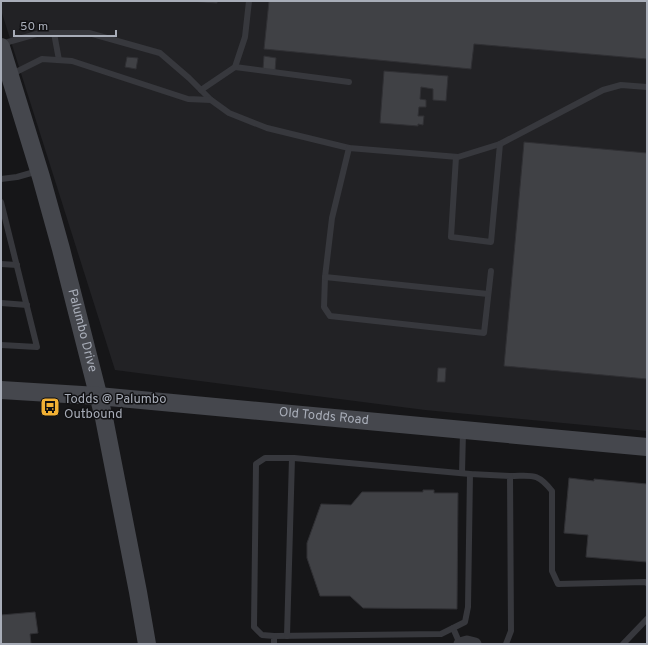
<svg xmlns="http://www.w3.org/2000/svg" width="648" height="645" viewBox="0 0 648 645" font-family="Overpass,sans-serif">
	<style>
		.built { fill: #222225 }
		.building { fill: #404145; stroke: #303034 }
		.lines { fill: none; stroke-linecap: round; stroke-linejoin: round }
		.lane { stroke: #37383d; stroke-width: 6 }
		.street { stroke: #37383d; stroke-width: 13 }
		.secondary { stroke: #45474d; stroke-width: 18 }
		.labels { text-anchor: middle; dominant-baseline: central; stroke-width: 3; stroke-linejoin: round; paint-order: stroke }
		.street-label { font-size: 13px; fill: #a8adb8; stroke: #111113 }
		.poi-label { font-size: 13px; fill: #a8adb8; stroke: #111113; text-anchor: start }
	</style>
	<rect width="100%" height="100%" fill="#161618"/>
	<!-- built -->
	<path class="built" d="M1,1H647V431L425,410L115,370L1,10Z"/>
	<!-- building -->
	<g class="building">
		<path d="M191,1H217V3Z"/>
		<path d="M269,1H647V59L474,44L471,69L264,49Z"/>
		<path d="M264,56L276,58L275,71L263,69Z"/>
		<path d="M127,57L138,58L136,69L125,67Z"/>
		<path d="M384,71L448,76L446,101L433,100V89L421,87L420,99L426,100V107H419L418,116H424L423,125L418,124V126L380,123Z"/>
		<path d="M524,142L647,153V379L504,366Z"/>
		<path d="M438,368H446L445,382H437Z"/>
		<path d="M569,478L594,481V479L647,484V562L586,557L588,535L564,533Z"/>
		<path d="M423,490H434V493H458L457,609L363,608L350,596H320L307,558V543L321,504L351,505L362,492H423Z"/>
		<path d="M35,612L38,633L30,634L31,644H1V615Z"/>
	</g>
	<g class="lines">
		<!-- lane -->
		<g class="lane">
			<path d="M54,33L59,60"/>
			<path d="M1,44L40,33H89L160,53L189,78L211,100"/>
			<path d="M235,67L349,82"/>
			<path d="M12,74L42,59L72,61L188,99L211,100L229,113L267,128L349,148L458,157L500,144L603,90L621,85L647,87"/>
			<path d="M201,90L235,67L245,37L249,1"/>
			<path d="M349,148L332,218L325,277L324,307L330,316L484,333L491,271"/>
			<path d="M456,157L451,237L491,242L500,144"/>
			<path d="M1,179L17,177L38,171"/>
			<path d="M1,202L37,347L1,345"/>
			<path d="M1,264L17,265"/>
			<path d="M325,277L488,294"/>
			<path d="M1,303L27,305"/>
			<path d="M462,473L463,432"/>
			<path d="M510,476C532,476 537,472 552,491V571L558,584L645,582L647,583"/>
			<path d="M453,628L460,644"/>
			<path d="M274,636L441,634L465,622L468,607L470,474"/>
			<path d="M287,636L292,458"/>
			<path d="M274,644V636L262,635L254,627L256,464L265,458H294L470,474L510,476L511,631L506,644"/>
			<path d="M623,644L647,619"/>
		</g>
		<!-- street -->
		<path class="street" d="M460,644L467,642L475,644"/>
		<!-- secondary -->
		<g class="secondary">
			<path id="s1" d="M1,47L41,177L61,249L104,418L138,592L147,644"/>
			<path id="s2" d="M1,390L98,396L647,447"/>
		</g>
	</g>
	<!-- icons -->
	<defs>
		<g id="bus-square" transform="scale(1)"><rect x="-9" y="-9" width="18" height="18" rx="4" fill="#f2b134" stroke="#111113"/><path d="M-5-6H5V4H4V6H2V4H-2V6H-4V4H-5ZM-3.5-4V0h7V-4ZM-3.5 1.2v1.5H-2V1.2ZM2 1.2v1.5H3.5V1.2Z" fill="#111"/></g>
	</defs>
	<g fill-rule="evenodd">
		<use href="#bus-square" x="50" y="407"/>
	</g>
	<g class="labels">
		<!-- street labels -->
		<g class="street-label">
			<text stroke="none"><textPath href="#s1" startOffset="295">Palumbo Drive</textPath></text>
			<text stroke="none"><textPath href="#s2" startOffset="324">Old Todds Road</textPath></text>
		</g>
		<!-- poi labels -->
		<g class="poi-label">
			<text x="64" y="400">Todds @ Palumbo<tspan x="64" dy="15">Outbound</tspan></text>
		</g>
	</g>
	<!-- border -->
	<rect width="648" height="645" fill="none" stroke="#a8adb8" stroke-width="4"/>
	<!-- scale -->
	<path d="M14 30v6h102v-6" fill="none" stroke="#a8adb8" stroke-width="2"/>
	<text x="20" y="30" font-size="12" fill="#a8adb8" stroke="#111113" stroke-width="3" paint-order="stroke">50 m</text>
</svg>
